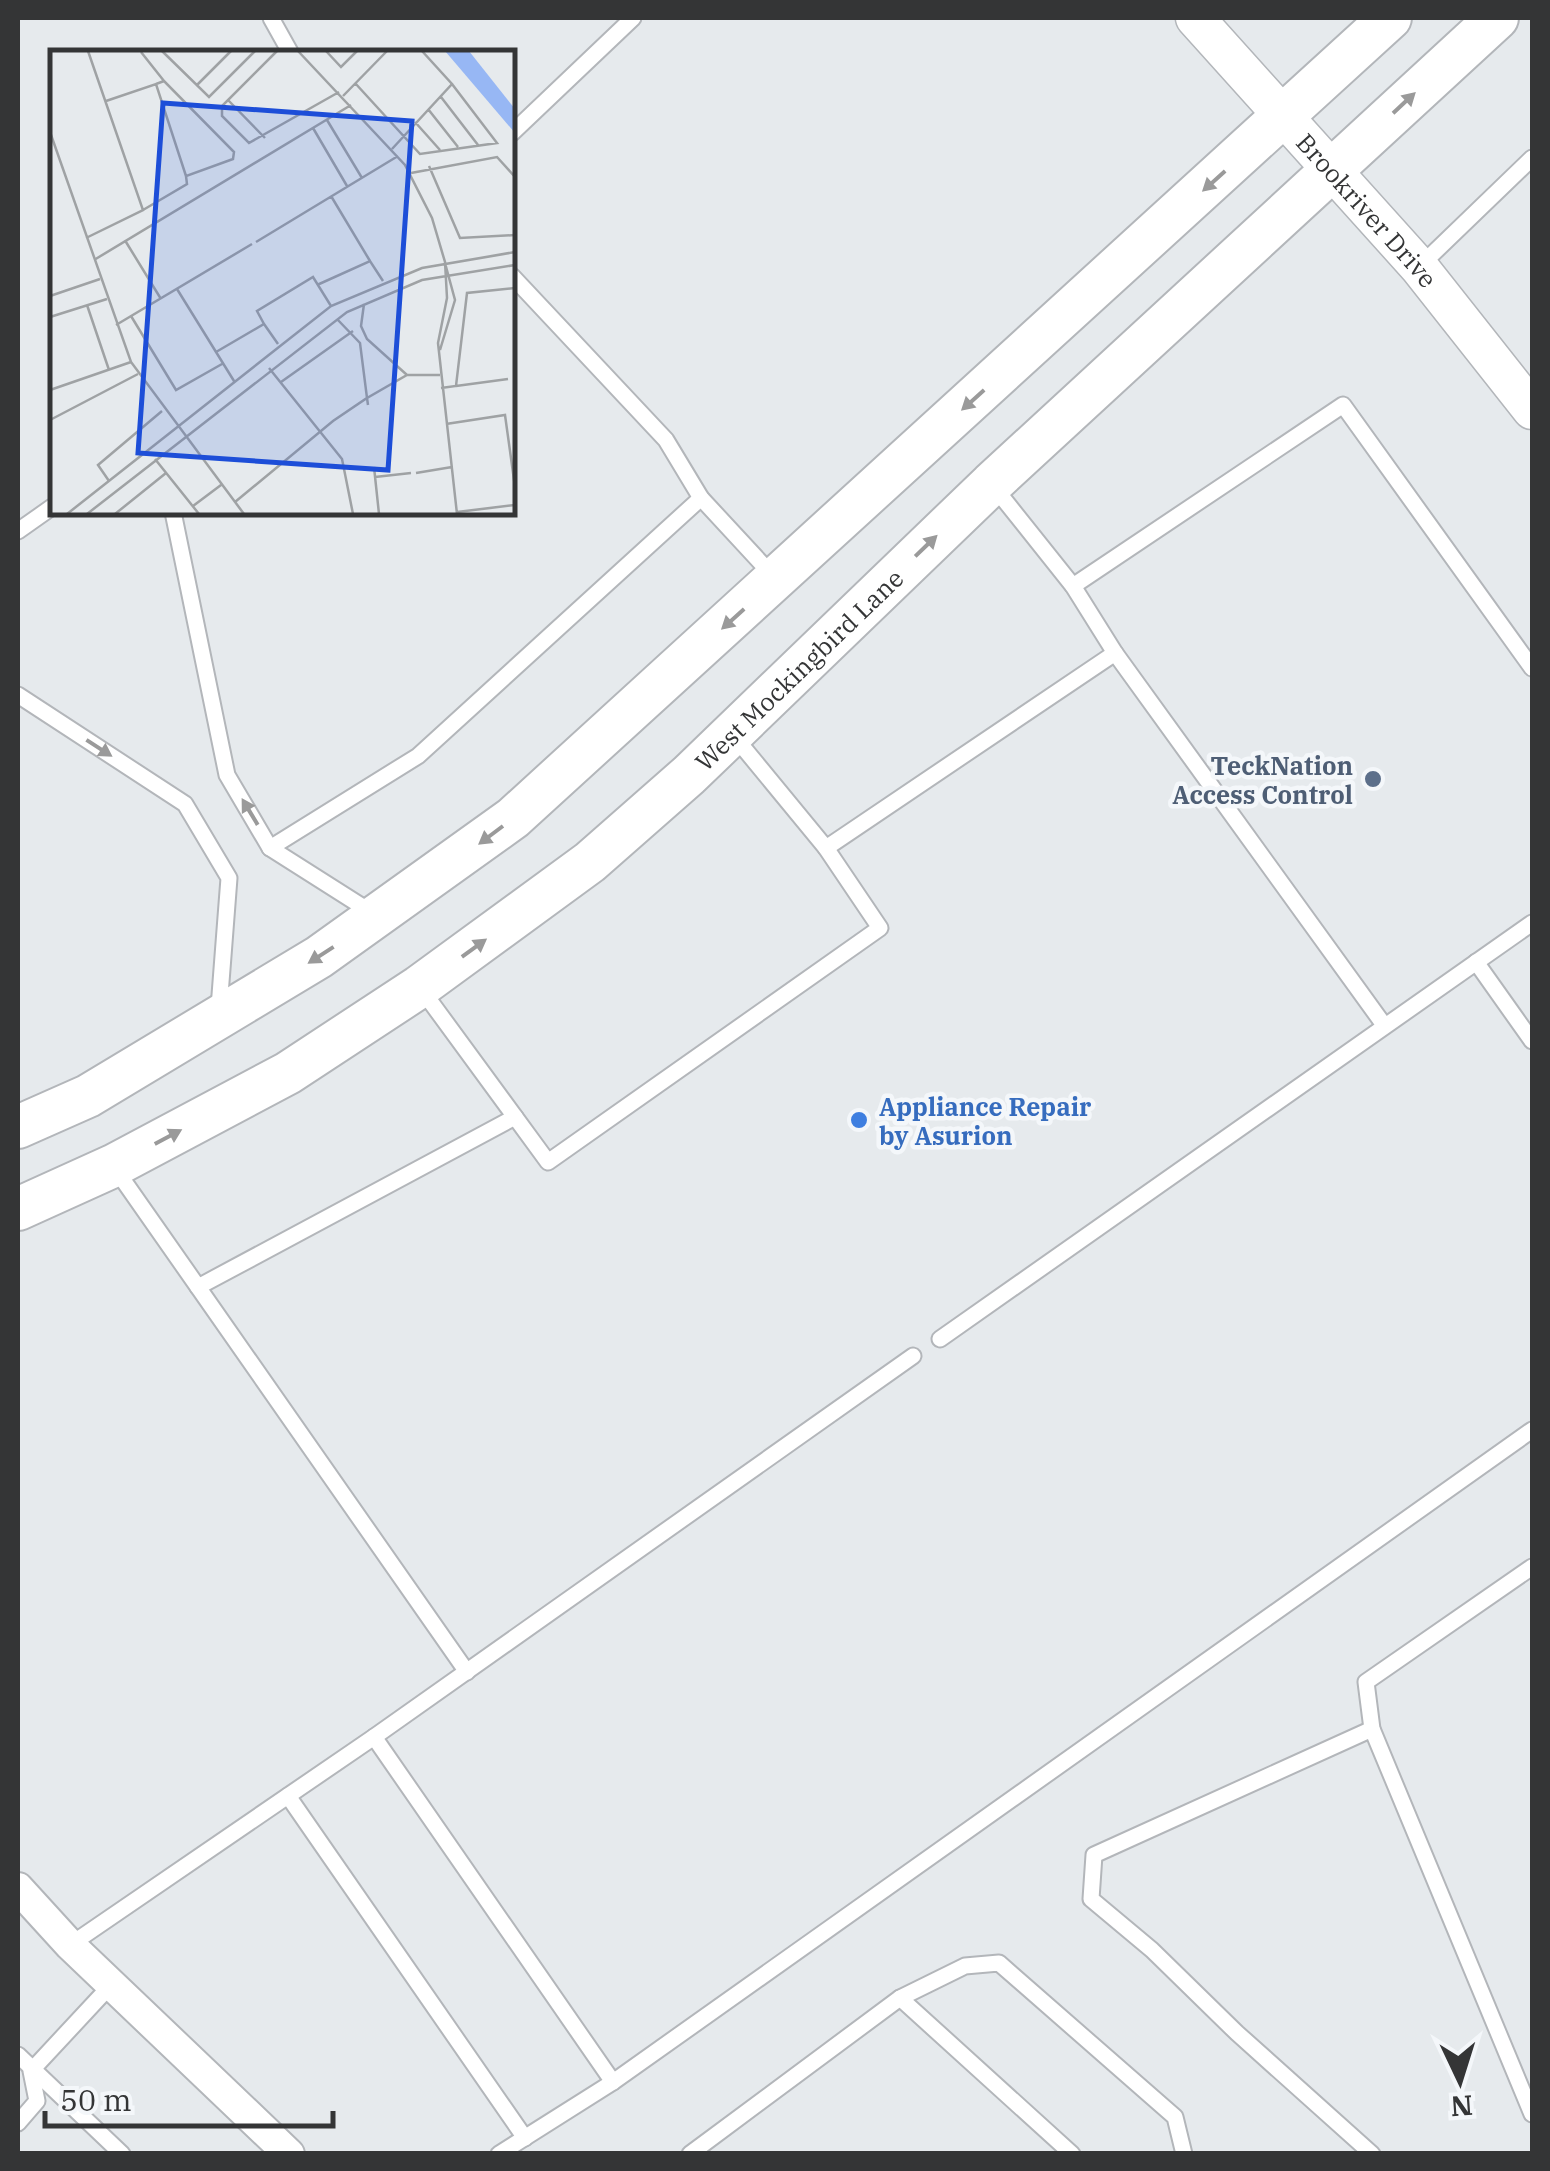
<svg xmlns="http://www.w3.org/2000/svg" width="1550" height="2171" viewBox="0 0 1550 2171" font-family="'IBM Plex Serif',serif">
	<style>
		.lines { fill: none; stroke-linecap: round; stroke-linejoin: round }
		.service-casing { stroke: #b3b6ba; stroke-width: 19 }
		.minor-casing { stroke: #b3b6ba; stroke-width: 34 }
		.tertiary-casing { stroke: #b3b6ba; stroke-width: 41 }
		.secondary-casing { stroke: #b3b6ba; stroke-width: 46 }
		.service { stroke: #fff; stroke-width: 15 }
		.minor { stroke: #fff; stroke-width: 30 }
		.tertiary { stroke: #fff; stroke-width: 38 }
		.secondary { stroke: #fff; stroke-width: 42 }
		.oneway { fill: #9a9a9a }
		.service-dot { fill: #5c6f8a; stroke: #f4f7fa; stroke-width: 4 }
		.shop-dot { fill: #3f7fe0; stroke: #f4f7fa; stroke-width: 4 }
		.labels { text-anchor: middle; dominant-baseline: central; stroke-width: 9; stroke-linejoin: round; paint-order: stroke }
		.street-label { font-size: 25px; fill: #343536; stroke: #f4f7fa }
		.service-label { font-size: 25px; font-weight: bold; fill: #4e5e75; stroke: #f4f7fa; text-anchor: end }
		.shop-label { font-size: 25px; font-weight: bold; fill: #366cbe; stroke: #f4f7fa; text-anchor: start }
		.inset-road { fill: none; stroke: #9fa2a4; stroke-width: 2.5 }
		.view { fill: #1d4ed8; fill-opacity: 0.15; stroke: #1d4ed8; stroke-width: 5 }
		.inset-edge { fill: none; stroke: #343536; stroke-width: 5 }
	</style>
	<rect width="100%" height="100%" fill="#e6eaed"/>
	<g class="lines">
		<!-- service casing -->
		<g class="service-casing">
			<g id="service">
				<path d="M271,18L290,52"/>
				<path d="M512,133L633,18"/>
				<path d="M1420,266L1532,158"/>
				<path d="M512,276L666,440L701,498L775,578"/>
				<path d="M994,487L1073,586L1115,653L1384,1025"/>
				<path d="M173,512L227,775L270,848L374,914"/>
				<path d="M18,531L52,507"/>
				<path d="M1073,586L1343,405L1532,668"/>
				<path d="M18,695L185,804L229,878L219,1008"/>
				<path d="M733,735L826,848L1115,653"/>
				<path d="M270,848L418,756L701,498"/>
				<path d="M1476,962L1532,1041"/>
				<path d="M422,990L548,1162L880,928L826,848"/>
				<path d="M114,1167L198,1287L515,1117"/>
				<path d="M198,1287L467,1672"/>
				<path d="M940,1339L1532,923"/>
				<path d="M1532,1567L1366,1682L1372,1729L1532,2114"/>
				<path d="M374,1737L613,2082"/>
				<path d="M288,1796L525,2138"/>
				<path d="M70,1945L374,1737L913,1356"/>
				<path d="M900,1998L1072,2154"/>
				<path d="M18,2055L122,2154"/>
				<path d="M18,2123L37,2101L31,2071L111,1985"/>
				<path d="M499,2154L613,2082L1532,1430"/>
				<path d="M690,2154L900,1998L965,1966L999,1963L1175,2117L1184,2154"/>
				<path d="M1372,2154L1237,2033L1152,1950L1091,1899L1094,1855L1372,1729"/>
			</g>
		</g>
		<!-- minor casing -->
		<g class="minor-casing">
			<path id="minor" d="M18,1888L70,1945L289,2154"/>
		</g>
		<!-- tertiary casing -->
		<g class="tertiary-casing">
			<g id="tertiary">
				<path id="s1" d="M1195,18L1419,267L1532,410"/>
			</g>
		</g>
		<!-- secondary casing -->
		<g class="secondary-casing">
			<g id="secondary">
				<path d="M18,1127L88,1096L319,957L513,818L1390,18"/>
				<path id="s2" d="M18,1209L113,1166L288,1073L419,987L590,862L689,775L991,484L1497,18"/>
			</g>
		</g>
		<!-- service -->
		<use href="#service" class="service"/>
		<!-- minor -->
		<use href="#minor" class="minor"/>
		<!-- tertiary -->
		<use href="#tertiary" class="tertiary"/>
		<!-- secondary -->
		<use href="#secondary" class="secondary"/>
	</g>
	<!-- one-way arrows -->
	<defs><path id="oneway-solid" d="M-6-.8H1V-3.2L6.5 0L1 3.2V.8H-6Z" transform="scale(2.5)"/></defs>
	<g class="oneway">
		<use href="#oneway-solid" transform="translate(1404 103) rotate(-43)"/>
		<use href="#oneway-solid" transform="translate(1214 181) rotate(138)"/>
		<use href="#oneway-solid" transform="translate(973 400) rotate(138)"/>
		<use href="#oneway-solid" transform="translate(926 546) rotate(-44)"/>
		<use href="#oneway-solid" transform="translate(733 619) rotate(138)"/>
		<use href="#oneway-solid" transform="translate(99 748) rotate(33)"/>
		<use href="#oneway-solid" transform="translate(250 812) rotate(-121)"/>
		<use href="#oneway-solid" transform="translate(491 835) rotate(143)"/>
		<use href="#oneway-solid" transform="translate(474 948) rotate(-36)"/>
		<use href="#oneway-solid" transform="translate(321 955) rotate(147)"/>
		<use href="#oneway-solid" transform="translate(168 1137) rotate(-28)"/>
	</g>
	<!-- markers -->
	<circle class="service-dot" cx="1373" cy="779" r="10"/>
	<circle class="shop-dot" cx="859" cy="1120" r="10"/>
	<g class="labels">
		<!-- street labels -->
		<g class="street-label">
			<text stroke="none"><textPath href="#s1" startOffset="258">Brookriver Drive</textPath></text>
			<text stroke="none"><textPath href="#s2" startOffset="955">West Mockingbird Lane</textPath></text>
		</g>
		<!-- service labels -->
		<g class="service-label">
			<text x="1353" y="765">TeckNation<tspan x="1353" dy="29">Access Control</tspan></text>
		</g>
		<!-- shop labels -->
		<g class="shop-label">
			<text x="879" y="1106">Appliance Repair<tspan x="879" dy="29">by Asurion</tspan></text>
		</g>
	</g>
	<!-- overview -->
	<g transform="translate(50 50)">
		<rect width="465" height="465" fill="#e6eaed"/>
		<path d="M395,1H419L465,59V83Z" fill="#97b7f4"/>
		<path class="inset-road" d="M112,1L159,47L205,1M227,1L172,56V66L199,93L289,42M248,1L355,115L382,168L395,212L397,248L388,293L407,464M276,1L291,17L307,1M91,2L114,31M305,33L370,104L447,93L402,34M147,35L181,1M293,46L337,1M391,47L428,95M178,50L215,88M56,51L106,34L136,126M378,59L408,97M277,70L312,128M365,72L390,100M263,78L297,136M0,82L81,312L194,464M342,99L402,34L372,1M379,116L410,188L465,185M361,123L447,107L465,127M281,146L320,211M93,160L137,134L136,126L183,109L184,102L114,31L106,34M36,188L93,160L38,1M76,192L111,249M206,192L348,106M44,210L301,55M267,235L320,211L333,231M127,239L184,331M0,246L50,229M314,254L311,276L317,289L357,325M37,255L59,320M81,266L126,340L172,314M0,267L57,249M287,269L310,293L317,348L357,325H390M214,274L207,261L263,227L281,256M66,275L202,194M390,300L405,250L395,213M166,302L214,274L228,294M219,318L292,409L303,464M231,332L303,281M406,336L458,329M391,338L406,336L417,243L465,238M0,340L81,312M0,370L88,324M396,374L455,365L465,437M105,409L149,464M324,417L329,464M366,423L402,417M325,427L361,423M59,431L48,415L112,361M185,452L283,371L317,348L318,355M143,456L171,435M407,462L465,455M17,464L281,256L372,218L465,202M37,464L297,262L372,230L465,215M65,464L116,423"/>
		<path class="view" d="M113,53L362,71L338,420L88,403Z"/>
		<rect width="465" height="465" class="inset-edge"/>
	</g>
	<!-- border -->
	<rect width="1550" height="2171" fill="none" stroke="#343536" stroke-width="40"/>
	<!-- north arrow -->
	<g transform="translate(1460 2081) rotate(176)" stroke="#f4f7fa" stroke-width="8" paint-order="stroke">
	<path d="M0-8L18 38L0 25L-18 38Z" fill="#343536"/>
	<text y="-15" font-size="28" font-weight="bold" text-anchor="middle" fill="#343536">N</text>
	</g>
	<!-- scale -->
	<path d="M45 2111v15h288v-15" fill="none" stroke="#343536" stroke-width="5"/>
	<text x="60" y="2111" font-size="30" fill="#343536" stroke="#f4f7fa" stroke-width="8" paint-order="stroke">50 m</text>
</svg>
